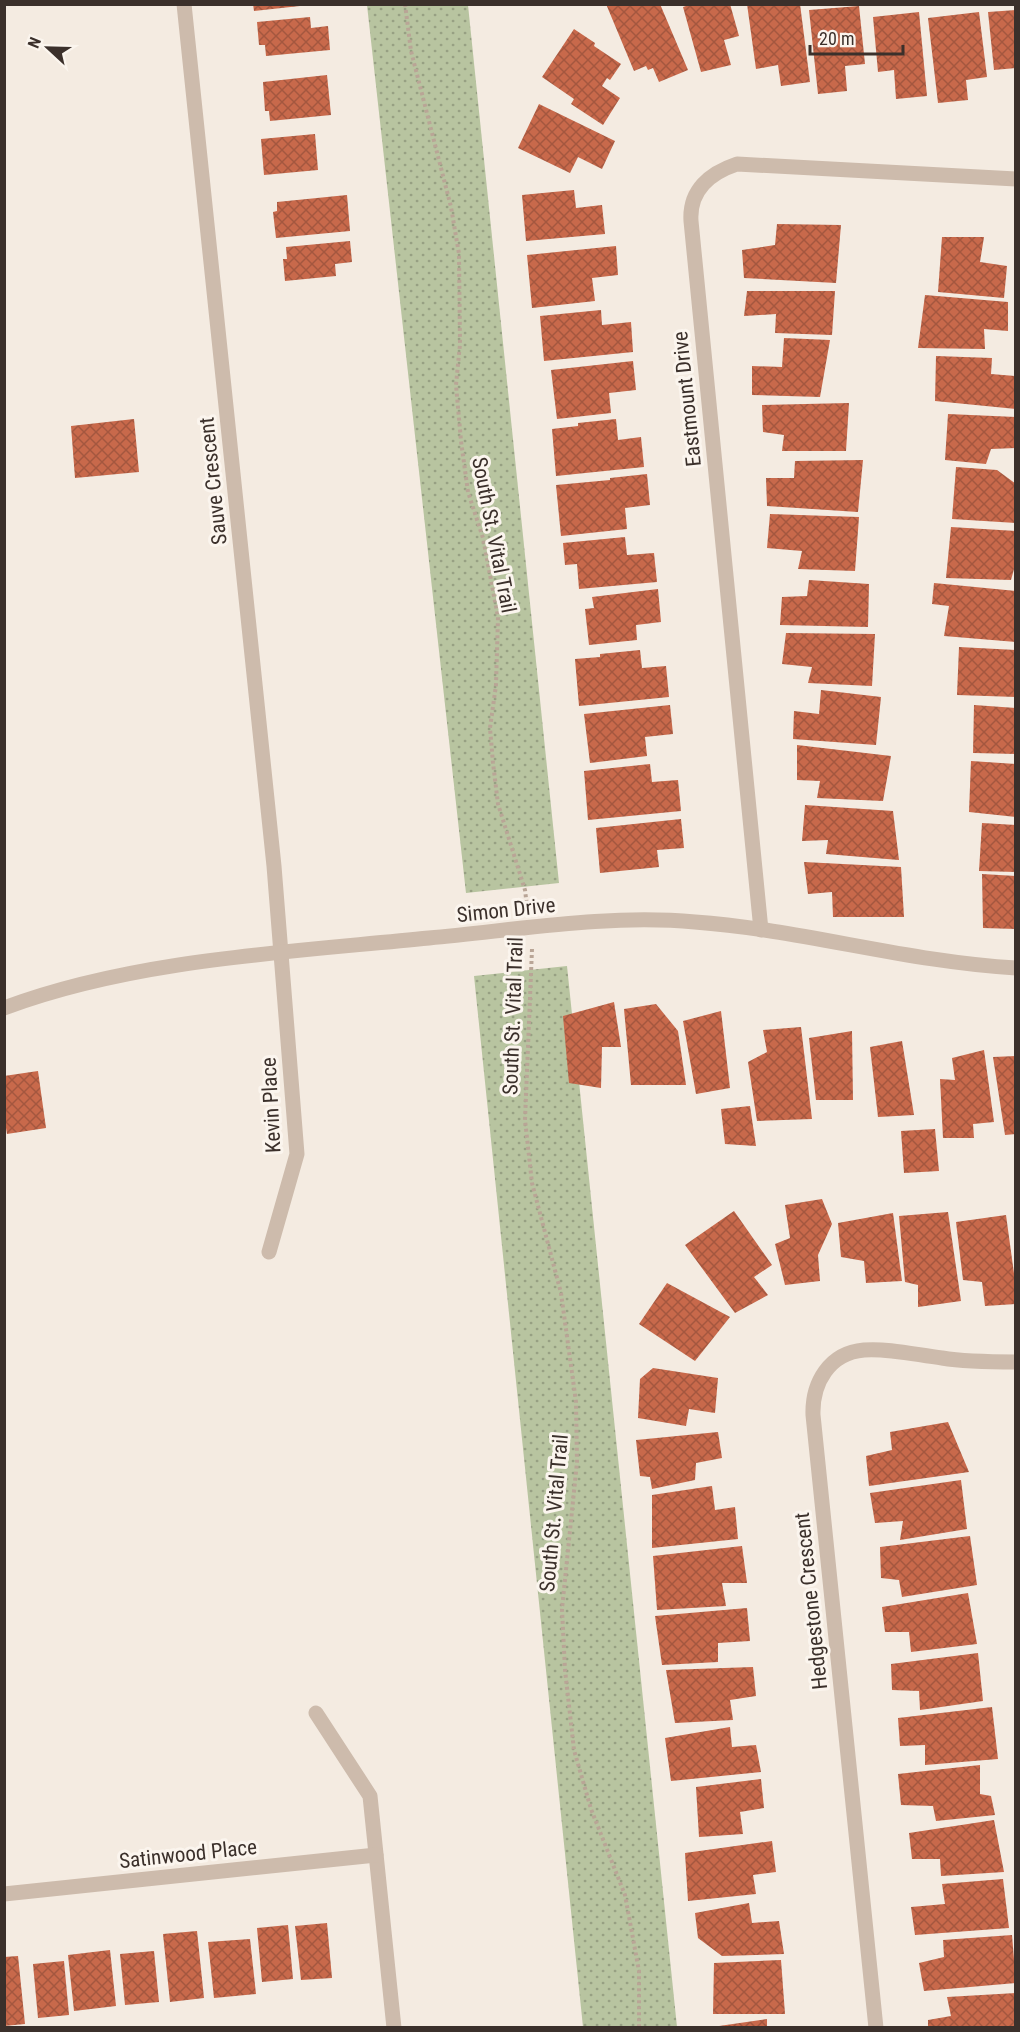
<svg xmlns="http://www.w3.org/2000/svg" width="1020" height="2032" viewBox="0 0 1020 2032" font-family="'Roboto Condensed',sans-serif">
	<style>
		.grass { fill: url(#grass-dots) }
		.building { fill: url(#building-cross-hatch) }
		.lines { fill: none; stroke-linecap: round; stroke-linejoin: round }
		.path { stroke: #b9a596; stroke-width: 4; stroke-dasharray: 3 3; stroke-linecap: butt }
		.street { stroke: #cdbbac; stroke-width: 15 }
		.labels { text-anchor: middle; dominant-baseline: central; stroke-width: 6; stroke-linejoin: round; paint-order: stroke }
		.street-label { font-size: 21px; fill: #3b302b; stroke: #fbf5ee }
	</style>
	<defs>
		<pattern id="grass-dots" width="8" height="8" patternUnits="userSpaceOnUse" patternTransform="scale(1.5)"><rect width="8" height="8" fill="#b8c4a0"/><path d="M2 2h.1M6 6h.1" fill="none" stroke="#97a083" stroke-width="1.8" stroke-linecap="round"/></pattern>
		<pattern id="building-cross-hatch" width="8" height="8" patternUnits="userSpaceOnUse" patternTransform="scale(1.5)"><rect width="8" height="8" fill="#c8694b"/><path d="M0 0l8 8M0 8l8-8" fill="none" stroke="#a4573f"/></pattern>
	</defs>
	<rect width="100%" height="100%" fill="#f4ebe1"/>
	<!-- grass -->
	<g class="grass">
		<path d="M367,5H468L559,883L466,893Z"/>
		<path d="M567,966L677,2027H583L474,976Z"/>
	</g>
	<!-- building -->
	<g class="building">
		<path d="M253,4H300V6L254,11Z"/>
		<path d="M606,4H660L688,70L659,82L653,68L648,70L646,66L634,71Z"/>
		<path d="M692,4H730L739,36L724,40L731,65L701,72L683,7Z"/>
		<path d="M747,4H800L810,82L781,86L778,65L756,69Z"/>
		<path d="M859,6L865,64L845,66L847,91L818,94L809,10Z"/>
		<path d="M1016,10V68L994,70L988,12Z"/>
		<path d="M919,12L927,96L896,99L894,70L878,72L873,17Z"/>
		<path d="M979,12L987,77L966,80L968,100L938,103L928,18Z"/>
		<path d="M310,17L311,28L328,26L330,50L266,56L265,45H259L257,22Z"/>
		<path d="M574,29L595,43L594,46L621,64L610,80L607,78L602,86L620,98L603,125L571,104L574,99L542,77Z"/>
		<path d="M327,75L331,115L270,121L269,111H265L263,82Z"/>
		<path d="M539,104L615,141L602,169L578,157L570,173L518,148Z"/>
		<path d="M315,134L318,170L264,175L261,139Z"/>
		<path d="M574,190L576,208L602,205L605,234L526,241L522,195Z"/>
		<path d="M347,195L350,231L276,238L273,212L277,211V202Z"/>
		<path d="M777,224L841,225L836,283L744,278L742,250L775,245Z"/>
		<path d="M942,237H984L980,262L1007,266L1004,298L938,292Z"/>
		<path d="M350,241L352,262L335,264L336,276L285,281L283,259H287L286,247Z"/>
		<path d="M616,246L618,275L592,278L595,301L532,308L527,255Z"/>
		<path d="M747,291H835L832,335L775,333L776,314L744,316Z"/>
		<path d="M925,295L1008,302V331L984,329L985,349L918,348Z"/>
		<path d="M601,310L602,325L631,322L633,352L544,361L540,316Z"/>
		<path d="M784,338L830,340L820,397L752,395V366L782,367Z"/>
		<path d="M936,356L992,358L991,374L1015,376L1016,409L935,401Z"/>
		<path d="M633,361L636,390L609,393L611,413L557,419L551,370Z"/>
		<path d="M849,403L846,451H782L784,435L763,432L762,405Z"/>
		<path d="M948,414L1016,417V448L991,449L986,464L945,460Z"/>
		<path d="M134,419L139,472L75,478L71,426Z"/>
		<path d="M616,419L618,440L641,437L644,467L556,476L552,429L578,426V423Z"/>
		<path d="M863,460L858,512L767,506L766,478H794L795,461Z"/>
		<path d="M956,467L997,470L1016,484V523L952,519Z"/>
		<path d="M647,474L650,505L625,508L627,529L561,536L556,485L610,480V478Z"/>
		<path d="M770,514L859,517L855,571L798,569L802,551L767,548Z"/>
		<path d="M951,527L1016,531V562L1011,580L946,578Z"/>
		<path d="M625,537L627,555L654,553L657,582L579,589L577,564L565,565L563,543Z"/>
		<path d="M809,580L869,584L868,627L780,625L782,597L807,596Z"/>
		<path d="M934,583L1016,591V642L944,636L949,606L932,604Z"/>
		<path d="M658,589L661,622L636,625L637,640L589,645L585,609L594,608L592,597Z"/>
		<path d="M786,633L875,634L872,686L808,683L812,667L782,664Z"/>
		<path d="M959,647L1016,650V697L957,695Z"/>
		<path d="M640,650L642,668L666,666L669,697L579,706L575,659L600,657V654Z"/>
		<path d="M821,690L881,697L876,745L793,739L794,711L819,714Z"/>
		<path d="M670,705L673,734L645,737L647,756L590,763L584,714Z"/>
		<path d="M974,705L1016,708V754L973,753Z"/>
		<path d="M797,745L891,756L883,801L817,798L820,781L797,780Z"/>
		<path d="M971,761L1016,764V817L969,812Z"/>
		<path d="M650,764L652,782L678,780L681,811L588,820L584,771Z"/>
		<path d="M805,805L893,811L899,860L826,854L828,840L802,841Z"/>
		<path d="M681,819L684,848L657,850L659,867L600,873L596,828Z"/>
		<path d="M982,823L1016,825V872L979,871Z"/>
		<path d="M804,862L901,867L904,917H833L832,892L808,894Z"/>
		<path d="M982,874L1016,876V929L983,928Z"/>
		<path d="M614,1002L621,1047H602L601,1088L569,1083L563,1016Z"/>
		<path d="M656,1004L678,1031L686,1085H631L624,1009Z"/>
		<path d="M721,1011L730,1088L696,1094L683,1021Z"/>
		<path d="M801,1027L812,1119L757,1121L748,1062L767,1052L763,1030Z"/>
		<path d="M852,1031L853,1100H816L809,1038Z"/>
		<path d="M902,1041L914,1115L878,1117L870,1047Z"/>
		<path d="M984,1050L994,1122L973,1124L974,1138H943L940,1079L955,1080L952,1058Z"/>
		<path d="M1016,1056V1134L1005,1135L993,1057Z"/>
		<path d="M38,1071L46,1128L7,1134L4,1116V1076Z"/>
		<path d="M750,1106L756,1146L725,1144L721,1109Z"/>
		<path d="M935,1129L939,1171L904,1173L901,1131Z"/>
		<path d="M822,1199L832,1224L818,1255L820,1281L785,1285L775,1244L790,1238L785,1205Z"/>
		<path d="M734,1211L772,1265L754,1277L768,1295L735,1313L685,1245Z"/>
		<path d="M948,1212L961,1301L918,1307V1285L905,1282L899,1216Z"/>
		<path d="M893,1213L902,1281L866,1283L864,1261L841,1257L838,1223Z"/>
		<path d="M1006,1215L1016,1288V1304L985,1306L982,1282L963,1280L956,1222Z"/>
		<path d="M667,1283L730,1317L695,1361L639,1324Z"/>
		<path d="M653,1368L718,1378L715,1413L689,1409L686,1426L638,1418L640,1379Z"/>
		<path d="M948,1422L969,1472L869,1486L866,1456L892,1450L890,1432Z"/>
		<path d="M718,1432L722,1458L696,1463L695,1480L652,1489L650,1477L640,1476L636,1440Z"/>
		<path d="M961,1480L967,1529L900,1540L903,1521L875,1523L870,1493Z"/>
		<path d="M712,1486L715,1510L735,1507L738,1539L652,1548V1495Z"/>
		<path d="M970,1536L977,1585L902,1597L899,1580L881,1578L880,1547Z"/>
		<path d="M742,1546L747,1583H722L726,1606L657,1610L653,1556Z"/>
		<path d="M968,1593L977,1644L911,1652L909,1632H885L882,1607Z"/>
		<path d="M747,1608L750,1641L718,1643V1662L662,1665L655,1616Z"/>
		<path d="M978,1653L983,1701L920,1710L919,1691L892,1690L891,1664Z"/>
		<path d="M753,1667L756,1696L730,1700L733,1720L675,1723L666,1670Z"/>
		<path d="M992,1707L998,1759L925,1765V1745L900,1746L898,1718Z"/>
		<path d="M730,1727L732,1747L756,1745L761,1772L671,1781L665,1738Z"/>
		<path d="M980,1765V1794L991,1796L995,1815L936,1821L933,1806L901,1805L898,1774Z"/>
		<path d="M761,1779L764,1808L740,1812L743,1834L699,1837L696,1787Z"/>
		<path d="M994,1820L1004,1872L941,1876L940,1859H912L909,1833Z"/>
		<path d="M772,1841L776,1872L753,1875L756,1894L688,1901L685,1853Z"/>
		<path d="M1003,1879L1009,1928L915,1935L911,1907L945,1904L942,1884Z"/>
		<path d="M749,1903L752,1923L779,1921L784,1954L722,1956L698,1938L695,1913Z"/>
		<path d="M327,1923L332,1978L301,1980L295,1926Z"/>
		<path d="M288,1925L293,1979L262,1982L257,1928Z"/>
		<path d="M197,1931L204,1998L170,2002L163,1934Z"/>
		<path d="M1012,1935L1016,1983L924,1991L919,1963L944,1957L943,1940Z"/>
		<path d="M250,1939L256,1994L214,1998L208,1942Z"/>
		<path d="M110,1950L116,2006L74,2011L68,1955Z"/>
		<path d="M154,1951L159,2002L125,2005L120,1954Z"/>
		<path d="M18,1956L25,2024L4,2026V1957Z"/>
		<path d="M781,1960L785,2014H713L714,1963Z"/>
		<path d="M64,1961L69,2015L38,2018L33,1964Z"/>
		<path d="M1016,1993V2028H928V2020L951,2016L947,1997Z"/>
		<path d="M767,2019V2028H719V2026Z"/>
	</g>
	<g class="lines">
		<!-- path -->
		<g class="path">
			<path d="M405,4L411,51L451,207L459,254L460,344L456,385L461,441L468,492L483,538L498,617L496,685L490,728L493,763L498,804L525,890L527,906"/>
			<path d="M532,949L525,1120L532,1183L561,1293L576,1402L577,1462L562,1609L565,1670L574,1750L591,1809L625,1895L639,1971V2028"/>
		</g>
		<!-- street -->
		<g class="street">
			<path d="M184,4L274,866L297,1154L269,1252"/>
			<path d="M761,930L691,221C689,190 710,173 737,164L1016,179"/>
			<path d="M4,1008C134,959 292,952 429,938C517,930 607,914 695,922C803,930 908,962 1016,968"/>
			<path d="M316,1713L370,1796L394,2028"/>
			<path d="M4,1894L376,1855"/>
			<path d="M876,2028L813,1415C812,1383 829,1353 864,1350C888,1348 917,1355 942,1358C966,1362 991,1362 1016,1362"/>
		</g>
	</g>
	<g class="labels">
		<!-- street labels -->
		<g class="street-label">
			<text transform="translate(687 399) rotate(-96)">Eastmount Drive</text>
			<text transform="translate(213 481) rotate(-96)">Sauve Crescent</text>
			<text transform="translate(494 535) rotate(79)">South St. Vital Trail</text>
			<text transform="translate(506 910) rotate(-6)">Simon Drive</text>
			<text transform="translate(513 1016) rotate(-88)">South St. Vital Trail</text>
			<text transform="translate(271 1105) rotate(-93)">Kevin Place</text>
			<text transform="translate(554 1513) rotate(-85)">South St. Vital Trail</text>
			<text transform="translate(811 1601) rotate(-96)">Hedgestone Crescent</text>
			<text transform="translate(188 1854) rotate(-6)">Satinwood Place</text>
		</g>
	</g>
	<!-- border -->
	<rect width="1020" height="2032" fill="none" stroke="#3b302b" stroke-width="12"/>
	<!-- north arrow -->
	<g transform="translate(48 48) rotate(292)" stroke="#fbf5ee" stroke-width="4.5" paint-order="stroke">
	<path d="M0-4.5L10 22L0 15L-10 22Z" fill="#3b302b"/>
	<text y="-9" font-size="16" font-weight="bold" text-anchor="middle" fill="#3b302b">N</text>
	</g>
	<!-- scale -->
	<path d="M810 45v9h93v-9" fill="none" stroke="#3b302b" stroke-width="3"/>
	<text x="819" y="45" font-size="18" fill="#3b302b" stroke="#fbf5ee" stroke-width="4.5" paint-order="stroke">20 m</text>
</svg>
